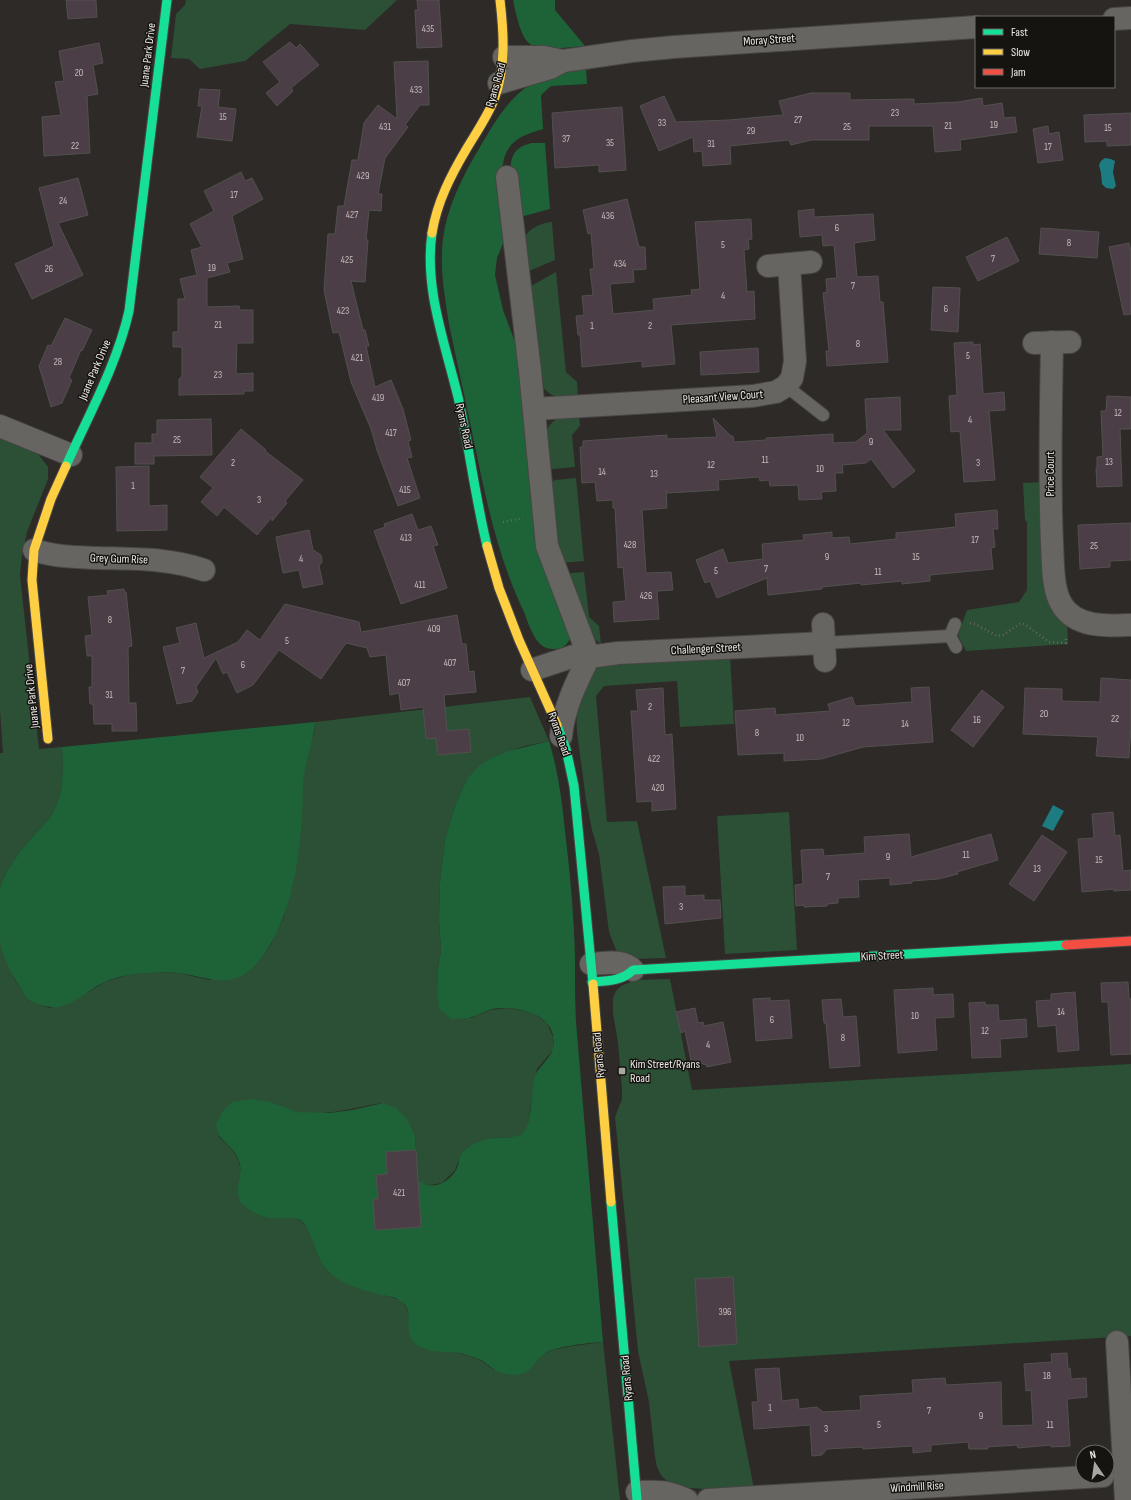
<svg xmlns="http://www.w3.org/2000/svg" width="1131" height="1500" viewBox="0 0 1131 1500" font-family="'Sofia Sans Condensed',sans-serif">
	<style>
		.green { fill: #2b5035 }
		.forest { fill: #1e6337 }
		.water { fill: #1d7c81 }
		.building { fill: #4c3e46; stroke: #52504f }
		.lines { fill: none; stroke-linecap: round; stroke-linejoin: round }
		.lane-casing { stroke: #484644; stroke-width: 14 }
		.street-casing { stroke: #484644; stroke-width: 24 }
		.fast-casing { stroke: #484644; stroke-width: 11 }
		.slow-casing { stroke: #484644; stroke-width: 11 }
		.jam-casing { stroke: #484644; stroke-width: 11 }
		.path { stroke: #676663; stroke-width: 2.5; stroke-dasharray: 1 3; stroke-linecap: butt }
		.lane { stroke: #676562; stroke-width: 12 }
		.street { stroke: #676562; stroke-width: 22 }
		.fast { stroke: #16e098; stroke-width: 9 }
		.slow { stroke: #ffcf43; stroke-width: 9 }
		.jam { stroke: #f24e42; stroke-width: 9 }
		.poi-dot { fill: #aaa7a3; stroke: #161411; stroke-width: 1.5 }
		.labels { text-anchor: middle; dominant-baseline: central; stroke-width: 3; stroke-linejoin: round; paint-order: stroke }
		.number-label { font-size: 10px; fill: #c5bfbe }
		.street-label { font-size: 12px; fill: #edeae6; stroke: #161411 }
		.poi-label { font-size: 12px; fill: #edeae6; stroke: #161411; text-anchor: start }
	</style>
	<rect width="100%" height="100%" fill="#2d2a27"/>
	<!-- green -->
	<g class="green">
		<path d="M186,0H397L365,30L290,24L245,61L200,69L189,59L171,58L176,14L185,5Z"/>
		<path d="M552,222L555,260L529,271L523,239C530,228 540,223 552,222Z"/>
		<path d="M556,272L566,372L577,382L578,399C563,399 552,399 542,386L531,286Z"/>
		<path d="M579,415L580,426L572,435L575,467L553,469L547,467C546,451 540,428 557,419C563,416 572,416 579,415Z"/>
		<path d="M0,438L31,450L39,455L48,467V479L27,532L22,554L20,575L39,749L62,747C63,770 64,793 53,813C49,820 42,826 37,832C24,846 5,869 0,888V753H3L0,710Z"/>
		<path d="M576,478L584,561L561,563L549,483L555,480Z"/>
		<path d="M1042,482L1067,623L1068,644L966,651L958,635L967,610L1019,602L1027,590V522L1025,520L1023,483Z"/>
		<path d="M584,572L589,617L599,626L601,644L593,638L568,575L571,573Z"/>
		<path d="M730,655L734,724L680,727L677,681L604,686L596,696L607,822L637,821L666,958L635,959L621,955L616,950L609,932L599,854L592,830L586,800L577,732L576,710L577,702L595,669L602,665Z"/>
		<path d="M530,697L549,741L525,746L496,756L467,779L456,803L445,839L440,883L439,920L441,951L438,969L437,990L471,1018L490,1010L507,1008L532,1012L547,1023L553,1037V1050L537,1069L532,1096L528,1126L524,1133L515,1137L493,1138L458,1162L455,1170L442,1183L431,1185L424,1184L418,1179L415,1136L383,1103C354,1107 327,1117 297,1112C288,1110 279,1105 271,1102L219,1137C235,1152 244,1160 239,1183L268,1218C275,1218 283,1217 290,1217C315,1220 311,1253 327,1270C341,1285 381,1294 401,1300C410,1310 410,1319 410,1332L454,1352L463,1354L480,1360L494,1370L538,1360L543,1354L553,1350L572,1346L603,1342L620,1500H0V940L4,956L15,980L29,1001L50,1008L90,991L105,982L127,975L155,972L178,973L210,980L257,963L270,946L284,917L295,868L302,819V787L305,764L314,733L315,722Z"/>
		<path d="M789,812L797,950L725,954L717,816Z"/>
		<path d="M670,979L692,1090L1131,1064V1336L729,1361L754,1489L727,1491L680,1487L667,1481L661,1475L657,1467L655,1457L649,1402L638,1351L615,1117L622,1099V1089L618,1043L613,1013V998L616,991L621,986L635,980Z"/>
	</g>
	<!-- forest -->
	<g class="forest">
		<path d="M513,0H555V10L585,46C532,50 525,58 513,0Z"/>
		<path d="M586,66L587,84L551,86L541,95L543,129C519,136 505,142 502,170L506,236L497,258L495,275L503,310L518,350L571,637C568,644 563,649 555,649C536,651 530,627 524,612C496,554 484,490 471,427C464,393 456,359 449,324C444,292 438,260 445,227C451,199 465,172 480,147C492,127 505,103 524,89C542,76 566,71 586,66Z"/>
		<path d="M531,143H545L550,209L524,216L520,214C516,198 503,164 517,150C521,146 526,145 531,143Z"/>
		<path d="M315,722C314,740 306,758 304,776C302,791 303,805 302,819C298,867 290,924 258,962C232,992 210,977 178,973C162,971 144,973 129,975C121,976 112,979 105,982C82,992 69,1014 41,1005C38,1004 33,1003 30,1001C26,999 23,992 21,989C12,975 2,957 0,941C0,924 0,904 0,888C5,869 24,846 37,832C42,826 49,820 53,813C64,793 63,770 62,747Z"/>
		<path d="M549,741C558,770 562,800 565,831C570,873 574,915 575,958C575,979 575,1000 576,1022L603,1342C586,1343 569,1345 552,1350C532,1357 535,1379 507,1374C496,1373 490,1366 481,1360C476,1358 469,1356 464,1354C449,1350 423,1355 412,1340C404,1328 415,1311 401,1301C397,1297 387,1296 381,1295C362,1290 341,1285 327,1270C315,1258 311,1226 300,1220C290,1216 280,1219 270,1218C263,1218 245,1208 241,1203C233,1191 244,1174 239,1161C236,1151 227,1145 221,1138C218,1134 217,1128 216,1124L223,1111L232,1102L251,1099L271,1102L297,1112L329,1113L352,1110L383,1103L396,1108L407,1119L415,1136L418,1179C420,1181 423,1183 425,1184C437,1189 450,1180 456,1170C459,1164 459,1155 464,1151C473,1143 484,1139 495,1138C504,1137 517,1139 524,1132C532,1124 531,1089 535,1076C539,1066 551,1058 553,1048C559,1014 518,1005 492,1009C485,1011 479,1015 472,1017C466,1019 458,1018 451,1019L439,1008L437,990L438,969L441,951L439,920L440,883L445,839L456,803L467,779L480,765L496,756L509,751Z"/>
	</g>
	<!-- water -->
	<g class="water">
		<path d="M1105,158L1111,159L1115,161L1113,172L1116,186L1113,189L1106,188L1102,184L1101,173L1099,165L1101,161Z"/>
		<path d="M1053,805L1064,811L1053,831L1042,826Z"/>
	</g>
	<!-- building -->
	<g class="building">
		<path d="M66,0H96L97,17L68,19Z"/>
		<path d="M417,0H439L442,47L417,48L415,10H418Z"/>
		<path d="M290,42L296,48L300,44L319,65L291,88L293,91L277,106L266,93L280,82L263,62Z"/>
		<path d="M99,43L103,63L93,65L98,94L87,96L90,153L44,156L42,117L61,115L55,82L64,81L59,51Z"/>
		<path d="M428,61L429,105H420L405,125L408,127L385,158L378,194H382L381,211L369,210L366,240H368L365,282L351,281L363,330H365L369,346H366L375,387L391,380L403,409L411,440L408,441L412,457L407,458L420,498L398,506L377,450L371,429L351,382L339,332L333,333L324,290L328,234H335L338,206H344L352,160H358L364,123L378,105L397,119L394,62Z"/>
		<path d="M200,89L220,90L218,107L236,109L232,141L197,137L202,106H198Z"/>
		<path d="M811,93H850V100L914,99V104L958,102L982,98L983,106L1002,103L1004,118L1015,117L1017,132L960,140L961,150L935,152L933,126H869V140H811L791,145L789,140L730,146L731,164L703,166L702,151L694,152L693,137L659,151L640,106L664,96L676,122L729,120L783,115L779,101Z"/>
		<path d="M622,107L626,170L599,172V165L555,168L552,113Z"/>
		<path d="M1131,113V145L1107,146V141L1085,142L1084,115Z"/>
		<path d="M1048,126L1049,134L1059,132L1063,160L1038,163L1033,129Z"/>
		<path d="M241,172L245,181L252,178L263,199L232,216L243,259L227,263L230,272L207,278V307L239,306L240,310H253V343H237L236,374L253,373V391H244V394L179,395V379L182,376V347H173V332H178V299H185L180,279L197,275L191,250L202,247L190,224L214,211L204,191Z"/>
		<path d="M78,178L88,215L58,223L83,275L32,299L15,264L54,246L39,188Z"/>
		<path d="M627,199L639,247H645L646,269L633,270L634,282L610,284L613,314L654,310L653,299L692,295L691,290L700,289L695,222L751,219L752,239L748,240L749,249L744,250L747,292L754,291L755,319L671,325L675,364L642,367V361L582,367L580,335H578L576,316L584,315L582,296L593,295L590,269H594L591,233L588,234L583,210Z"/>
		<path d="M814,209V217L873,214L875,240L854,243L857,277L878,276L880,302H883L888,362L827,366L826,351H829L823,293L827,292L826,279L837,278L834,245L823,246L822,235L800,237L798,211Z"/>
		<path d="M1041,228L1099,232L1097,258L1039,254Z"/>
		<path d="M1007,237L1019,261L978,281L966,257Z"/>
		<path d="M1129,243L1131,251V314L1124,315L1109,247Z"/>
		<path d="M933,287L960,288L958,332L931,330Z"/>
		<path d="M65,318L92,330L82,351L81,350L69,378L72,380L62,403L51,407L39,366L48,345L51,346Z"/>
		<path d="M973,342V345L980,344L983,394L1004,392L1005,410L989,411L995,480L964,482L960,431L951,432L949,396L957,395L954,343Z"/>
		<path d="M758,348L759,372L701,375L700,352Z"/>
		<path d="M1107,396L1131,397V429H1120L1122,486L1097,487L1096,468H1097V457L1103,456L1101,411H1106Z"/>
		<path d="M900,397L901,430H883L915,471L893,488L871,459L866,463L842,465L843,473H835L836,491L821,492L822,499L799,500L798,485L770,486L769,480L760,481L759,477L718,480L719,490L667,493L666,490L667,508L642,510L646,573L671,572L673,590L657,591L659,619L614,622L613,602L626,601L623,567L618,568L615,508H613V500L597,501L595,482L582,483L580,447H583V441L667,435V439L717,437L713,418L731,436H733L734,442L766,440V438L833,434V443L856,442L867,433L865,399Z"/>
		<path d="M211,419L212,455L154,456V464H135V443H152V434H157V420Z"/>
		<path d="M241,429L266,450L265,451L303,480L285,501L287,503L272,521V517L257,535L224,507L217,516L201,502L213,488L200,477Z"/>
		<path d="M149,466V506L167,505V530L117,531L116,467Z"/>
		<path d="M997,510L998,529H993L995,547L991,548L993,569L930,575V581L902,584V581L861,585V583L822,587V589L768,595L767,578L717,598L710,581L705,583L696,560L723,549L728,563L763,559L762,544L804,540L803,535L832,532V538L849,537L850,544L896,539V533L956,527L955,514Z"/>
		<path d="M412,514L418,530L431,526L438,545L433,546L447,588L401,604L374,531L385,527L384,524Z"/>
		<path d="M1131,523V560L1110,561V567L1080,569L1078,525Z"/>
		<path d="M309,530L313,550L321,555L322,562L319,566L323,584L303,588L299,570L283,573L276,537Z"/>
		<path d="M124,589V592H126L132,646L128,647L129,703H136L137,731H112V724H94L93,704H90L89,687H92V656H87L85,636L92,635L88,597L108,595L107,591Z"/>
		<path d="M285,604L359,622L361,632L457,615L462,644H466L469,672L474,671L476,692L444,695L447,731L469,729L471,752L438,755L436,738L426,739L423,707L401,710L399,693L390,695L386,655L370,657L367,648L346,643L321,679L279,650L253,685L237,693L227,672L223,674L216,658L196,687L198,692L192,701L177,704L163,647L180,643L176,628L196,623L204,658L238,642L247,630L260,640Z"/>
		<path d="M1101,678L1131,680V726L1129,758L1096,756L1098,737L1023,734L1025,688L1062,689V701L1100,702Z"/>
		<path d="M929,687L933,742L863,747L821,759L784,761V753L738,755L735,711L775,708L776,715L830,711L828,704L852,697L855,706L912,702L911,688Z"/>
		<path d="M663,688L665,735L672,734L676,809L652,811V801L637,802L631,711H638L636,690Z"/>
		<path d="M982,690L1004,707L973,747L951,730Z"/>
		<path d="M1113,812L1115,836L1120,835L1123,871L1131,870V890L1114,891V889L1082,892L1078,839L1094,838L1092,814Z"/>
		<path d="M909,834L911,857L991,834L998,860L957,872L958,874L938,879L912,881V883L890,885V878L858,880L859,897L838,898V903L827,904V906L804,907V905L796,906L795,885L803,884L801,850L823,849L824,856L865,853L864,837Z"/>
		<path d="M1042,835L1067,852L1034,901L1009,884Z"/>
		<path d="M685,886V896L704,895V900H720L721,918L665,924L663,887Z"/>
		<path d="M1128,982L1129,999H1131V1054L1111,1055L1108,1002H1102L1101,983Z"/>
		<path d="M933,988V995L953,994L954,1017L935,1018L937,1050L898,1053L894,990Z"/>
		<path d="M1075,992L1079,1050L1058,1052L1056,1025L1038,1027L1036,1001L1051,1000V994Z"/>
		<path d="M770,998V1001L789,1000L792,1038L756,1041L753,999Z"/>
		<path d="M841,999L843,1017L856,1016L860,1066L830,1068L826,1023H824L822,1000Z"/>
		<path d="M985,1002V1005H998L999,1021L1026,1019L1027,1037L1000,1039L1001,1057L972,1058L969,1003Z"/>
		<path d="M695,1008L698,1023L703,1022L704,1026L723,1022L731,1062L707,1067L706,1064L704,1065L703,1063L692,1065L685,1031L681,1033L676,1012Z"/>
		<path d="M416,1150L421,1227L375,1230L373,1199H378L376,1175L387,1174L386,1152Z"/>
		<path d="M733,1277L737,1344L699,1347L695,1279Z"/>
		<path d="M1067,1353L1068,1369L1070,1368L1071,1379L1086,1378L1087,1397L1067,1399L1070,1446L1051,1447V1445L1018,1448L1017,1445L987,1447L988,1449H969L968,1442L931,1445V1451L913,1453V1446L863,1449V1447L827,1449L822,1455L812,1456L810,1425L754,1429L752,1402H758L755,1369L779,1368L782,1401L798,1399L799,1409L817,1407L823,1412L861,1410L860,1396L913,1393L912,1380L945,1378L946,1385L1001,1382L1002,1426L1033,1425L1031,1390L1026,1391L1024,1364L1052,1362L1051,1354Z"/>
	</g>
	<g class="lines">
		<!-- lane casing -->
		<g class="lane-casing">
			<g id="lane">
				<path d="M786,386L823,415"/>
				<path d="M950,636L956,647"/>
				<path d="M824,643L950,636L955,624"/>
			</g>
		</g>
		<!-- street casing -->
		<g class="street-casing">
			<g id="street">
				<path d="M1114,19L1131,18"/>
				<path d="M504,57H544L563,61L632,51L674,47L976,27"/>
				<path d="M499,83L550,68L563,61"/>
				<path d="M507,177L530,371L547,546L589,657"/>
				<path d="M768,266L811,262"/>
				<path d="M1052,342C1051,409 1049,476 1052,543C1053,560 1052,590 1062,605C1076,628 1108,626 1131,625"/>
				<path d="M1034,343L1070,342"/>
				<path d="M534,409L753,396L776,392L786,386L792,378L795,361L789,264"/>
				<path d="M0,426L71,455"/>
				<path d="M34,550C55,557 76,557 98,558C134,559 169,558 204,570"/>
				<path d="M823,624L825,661"/>
				<path d="M532,670L574,656L589,657L618,653L824,643"/>
				<path d="M561,736C564,707 576,683 589,657"/>
				<path d="M591,964C604,963 624,959 633,970"/>
				<path d="M1117,1342L1126,1500"/>
				<path d="M637,1492C659,1491 666,1491 687,1500"/>
				<path d="M708,1500L1103,1476"/>
			</g>
		</g>
		<!-- fast casing -->
		<g class="fast-casing">
			<g id="fast">
				<path d="M432,233C424,289 445,343 458,397C469,446 475,496 487,546"/>
				<path d="M66,466C88,416 117,365 129,311L167,0"/>
				<path d="M557,725L566,749L574,786L593,984"/>
				<path d="M592,982C607,981 622,981 633,970L1066,945"/>
				<path d="M611,1202L637,1500"/>
			</g>
		</g>
		<!-- slow casing -->
		<g class="slow-casing">
			<g id="slow">
				<path d="M432,233C437,202 451,175 467,148C476,133 487,117 494,100C506,68 504,34 500,0"/>
				<path d="M487,546L499,588L519,640L557,725"/>
				<path d="M48,739L32,580L34,550L51,499L66,466"/>
				<path d="M593,984L611,1202"/>
			</g>
		</g>
		<!-- jam casing -->
		<g class="jam-casing">
			<path id="jam" d="M1066,945L1131,941"/>
		</g>
		<!-- path -->
		<g class="path">
			<path d="M503,522L523,518"/>
			<path d="M970,623L975,624L997,636L1003,635L1021,623L1026,625L1049,642L1066,643V636"/>
		</g>
		<!-- lane -->
		<use href="#lane" class="lane"/>
		<!-- street -->
		<use href="#street" class="street"/>
		<!-- fast -->
		<use href="#fast" class="fast"/>
		<!-- slow -->
		<use href="#slow" class="slow"/>
		<!-- jam -->
		<use href="#jam" class="jam"/>
	</g>
	<!-- markers -->
	<rect class="poi-dot" x="618" y="1067" width="8" height="8" rx="2"/>
	<g class="labels">
		<!-- number labels -->
		<g class="number-label">
			<text x="428" y="29">435</text>
			<text x="79" y="73">20</text>
			<text x="416" y="90">433</text>
			<text x="895" y="113">23</text>
			<text x="223" y="117">15</text>
			<text x="798" y="120">27</text>
			<text x="662" y="123">33</text>
			<text x="994" y="125">19</text>
			<text x="948" y="126">21</text>
			<text x="385" y="127">431</text>
			<text x="847" y="127">25</text>
			<text x="1108" y="128">15</text>
			<text x="751" y="131">29</text>
			<text x="566" y="139">37</text>
			<text x="610" y="143">35</text>
			<text x="711" y="144">31</text>
			<text x="75" y="146">22</text>
			<text x="1048" y="147">17</text>
			<text x="363" y="176">429</text>
			<text x="234" y="195">17</text>
			<text x="63" y="201">24</text>
			<text x="352" y="215">427</text>
			<text x="608" y="216">436</text>
			<text x="837" y="228">6</text>
			<text x="1069" y="243">8</text>
			<text x="723" y="245">5</text>
			<text x="993" y="259">7</text>
			<text x="347" y="260">425</text>
			<text x="620" y="264">434</text>
			<text x="212" y="268">19</text>
			<text x="49" y="269">26</text>
			<text x="853" y="286">7</text>
			<text x="723" y="296">4</text>
			<text x="946" y="309">6</text>
			<text x="343" y="311">423</text>
			<text x="218" y="325">21</text>
			<text x="592" y="326">1</text>
			<text x="650" y="326">2</text>
			<text x="858" y="344">8</text>
			<text x="968" y="356">5</text>
			<text x="357" y="358">421</text>
			<text x="58" y="362">28</text>
			<text x="218" y="375">23</text>
			<text x="378" y="398">419</text>
			<text x="1118" y="413">12</text>
			<text x="970" y="420">4</text>
			<text x="391" y="433">417</text>
			<text x="177" y="440">25</text>
			<text x="871" y="442">9</text>
			<text x="765" y="460">11</text>
			<text x="1109" y="462">13</text>
			<text x="233" y="463">2</text>
			<text x="978" y="463">3</text>
			<text x="711" y="465">12</text>
			<text x="820" y="469">10</text>
			<text x="602" y="472">14</text>
			<text x="654" y="474">13</text>
			<text x="133" y="486">1</text>
			<text x="405" y="490">415</text>
			<text x="259" y="500">3</text>
			<text x="406" y="538">413</text>
			<text x="975" y="540">17</text>
			<text x="630" y="545">428</text>
			<text x="1094" y="546">25</text>
			<text x="827" y="557">9</text>
			<text x="916" y="557">15</text>
			<text x="301" y="559">4</text>
			<text x="766" y="569">7</text>
			<text x="716" y="571">5</text>
			<text x="878" y="572">11</text>
			<text x="420" y="585">411</text>
			<text x="646" y="596">426</text>
			<text x="110" y="620">8</text>
			<text x="434" y="629">409</text>
			<text x="287" y="641">5</text>
			<text x="450" y="663">407</text>
			<text x="243" y="665">6</text>
			<text x="183" y="671">7</text>
			<text x="404" y="683">407</text>
			<text x="109" y="695">31</text>
			<text x="650" y="707">2</text>
			<text x="1044" y="714">20</text>
			<text x="1115" y="719">22</text>
			<text x="977" y="720">16</text>
			<text x="846" y="723">12</text>
			<text x="905" y="724">14</text>
			<text x="757" y="733">8</text>
			<text x="800" y="738">10</text>
			<text x="654" y="759">422</text>
			<text x="658" y="788">420</text>
			<text x="966" y="855">11</text>
			<text x="888" y="857">9</text>
			<text x="1099" y="860">15</text>
			<text x="1037" y="869">13</text>
			<text x="828" y="877">7</text>
			<text x="681" y="907">3</text>
			<text x="1061" y="1012">14</text>
			<text x="915" y="1016">10</text>
			<text x="772" y="1020">6</text>
			<text x="985" y="1031">12</text>
			<text x="843" y="1038">8</text>
			<text x="708" y="1045">4</text>
			<text x="399" y="1193">421</text>
			<text x="725" y="1312">396</text>
			<text x="1047" y="1376">18</text>
			<text x="770" y="1408">1</text>
			<text x="929" y="1411">7</text>
			<text x="981" y="1416">9</text>
			<text x="879" y="1425">5</text>
			<text x="1050" y="1425">11</text>
			<text x="826" y="1429">3</text>
		</g>
		<!-- street labels -->
		<g class="street-label">
			<text transform="translate(769 40) rotate(-4)">Moray Street</text>
			<text transform="translate(148 55) rotate(-83)">Juane Park Drive</text>
			<text transform="translate(496 85) rotate(-74)">Ryans Road</text>
			<text transform="translate(95 370) rotate(-67)">Juane Park Drive</text>
			<text transform="translate(723 397) rotate(-4)">Pleasant View Court</text>
			<text transform="translate(464 426) rotate(78)">Ryans Road</text>
			<text transform="translate(1050 474) rotate(-90)">Price Court</text>
			<text transform="translate(119 559) rotate(2)">Grey Gum Rise</text>
			<text transform="translate(706 649) rotate(-3)">Challenger Street</text>
			<text transform="translate(32 696) rotate(-96)">Juane Park Drive</text>
			<text transform="translate(559 734) rotate(70)">Ryans Road</text>
			<text transform="translate(882 956) rotate(-3)">Kim Street</text>
			<text transform="translate(599 1055) rotate(-95)">Ryans Road</text>
			<text transform="translate(627 1378) rotate(-95)">Ryans Road</text>
			<text transform="translate(917 1487) rotate(-3)">Windmill Rise</text>
		</g>
		<!-- poi labels -->
		<g class="poi-label">
			<text x="630" y="1064">Kim Street/Ryans<tspan x="630" dy="14">Road</tspan></text>
		</g>
	</g>
	<!-- legend -->
	<rect x="975" y="16" width="140" height="72" fill="#161411" stroke="#6c6a66"/>
	<rect x="983" y="29" width="20" height="6" fill="#16e098" stroke="#6c6a66"/>
	<text x="1011" y="36" font-size="12" fill="#edeae6">Fast</text>
	<rect x="983" y="49" width="20" height="6" fill="#ffcf43" stroke="#6c6a66"/>
	<text x="1011" y="56" font-size="12" fill="#edeae6">Slow</text>
	<rect x="983" y="69" width="20" height="6" fill="#f24e42" stroke="#6c6a66"/>
	<text x="1011" y="76" font-size="12" fill="#edeae6">Jam</text>
	<!-- north arrow -->
	<g transform="translate(1095 1464) rotate(347)"><circle r="19" fill="#161411" stroke="#6c6a66"/>
	<path d="M0-3L7 15L0 10L-7 15Z" fill="#aaa7a3"/>
	<text y="-6" font-size="11" font-weight="bold" text-anchor="middle" fill="#edeae6">N</text>
	</g>
</svg>
